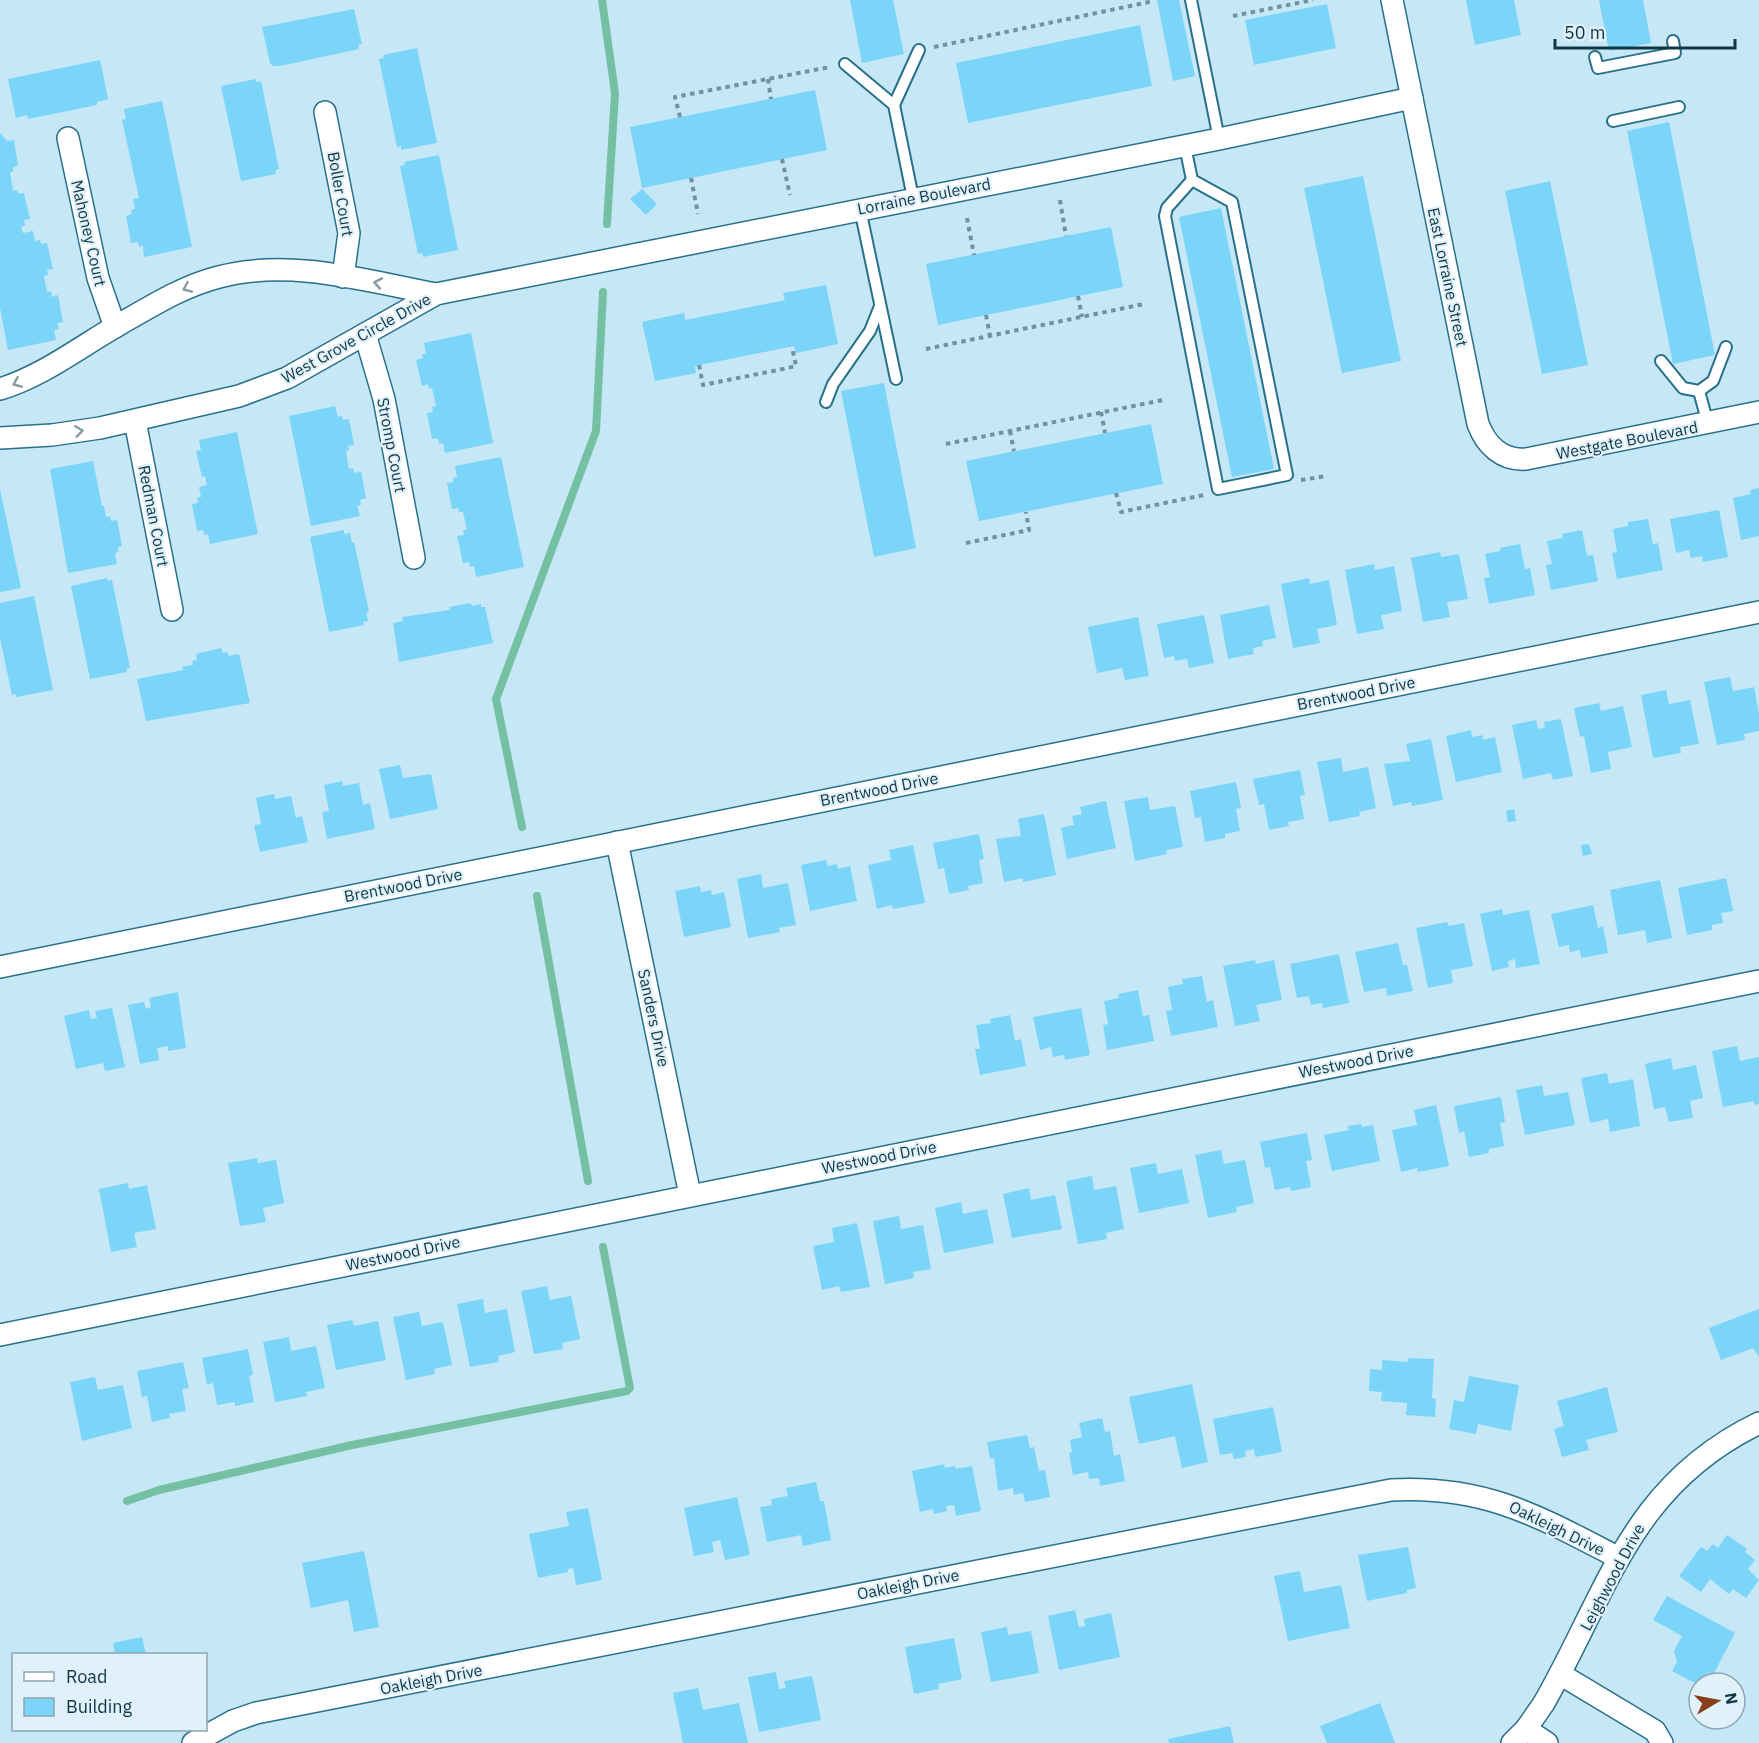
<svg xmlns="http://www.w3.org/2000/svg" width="1759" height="1743" viewBox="0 0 1759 1743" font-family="'IBM Plex Sans',sans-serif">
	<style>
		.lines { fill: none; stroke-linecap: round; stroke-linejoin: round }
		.stream { stroke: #75c0a2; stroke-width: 8 }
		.building { fill: #7bd5f9 }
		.service-casing { stroke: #29708a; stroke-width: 14 }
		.minor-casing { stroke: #29708a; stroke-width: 24 }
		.path { stroke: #6f93a2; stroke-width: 4; stroke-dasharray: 4.5 4.5; stroke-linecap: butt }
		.service { stroke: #fff; stroke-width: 10 }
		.minor { stroke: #fff; stroke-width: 21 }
		.oneway { stroke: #879aa2 }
		.labels { text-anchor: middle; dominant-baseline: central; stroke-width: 4.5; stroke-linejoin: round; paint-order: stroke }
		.street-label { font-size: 16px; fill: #0f3645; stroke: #e1f1f9 }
	</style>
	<rect width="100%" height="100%" fill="#c6e7f6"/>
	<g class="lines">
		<!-- stream -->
		<g class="stream">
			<path d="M602,0L615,93L607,224"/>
			<path d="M522,827L496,699L596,431L603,292"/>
			<path d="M537,896L588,1181"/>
			<path d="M127,1501L159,1490L352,1445L627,1391L630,1388L603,1247"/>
		</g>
	</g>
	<!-- building -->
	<g class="building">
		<path d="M850,0H893L904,54L862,63Z"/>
		<path d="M1157,0H1179L1195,76L1173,81Z"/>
		<path d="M1466,0H1514L1521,35L1475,45Z"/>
		<path d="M1599,0H1643L1651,43L1609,51Z"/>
		<path d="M1327,4L1336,48L1254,65L1245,20Z"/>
		<path d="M354,9L362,44L358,45L359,49L280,66H273L270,63L262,27Z"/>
		<path d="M1140,25L1152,86L968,123L956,63Z"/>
		<path d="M417,48L437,143L401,150V146L397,147L379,59L384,58L383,55Z"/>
		<path d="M100,60L108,99L97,102V105L28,119L27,115L16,118L8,79Z"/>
		<path d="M256,79V82L261,81L279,169L275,170L276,174L241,181L221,86Z"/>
		<path d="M815,90L827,150L642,188L630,127Z"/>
		<path d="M162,101L192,247L144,257L143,246L139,247L138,242L131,243L126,216L132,214L131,210L135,209L133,199L139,198L122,120L126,119L124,109Z"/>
		<path d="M1669,122L1715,355L1673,364L1627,131Z"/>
		<path d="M0,133L7,141L14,140L18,166L13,167V172H10L13,191L17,190L18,194L24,193L30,219L24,220L25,226L21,227L23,233L33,231L35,241L40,240L41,244L47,243L53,269L47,270L48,275L44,276L47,292L51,291L52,297L58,295L63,322L57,323L59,329L54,330L56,340L8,350L0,308Z"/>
		<path d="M439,155L458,250L423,257L422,253L418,254L400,166L405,165L404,162Z"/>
		<path d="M1363,176L1401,361L1342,373L1304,188Z"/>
		<path d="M1550,181L1588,365L1542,374L1505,191Z"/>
		<path d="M642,189L657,204L646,215L630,199Z"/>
		<path d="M1221,208L1274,469L1232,477L1179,217Z"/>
		<path d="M1111,227L1123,287L938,325L926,264Z"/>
		<path d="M826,285L838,344L796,353L794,346L695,366L696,373L655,381L642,322L684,313L685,320L781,301L785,300L783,293Z"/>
		<path d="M471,333L493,443L445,453L443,443L439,444L438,438L432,439L427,413L433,412L432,407L436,406L432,388L429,389L428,384L422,386L416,360L423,358L422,354H426L424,343Z"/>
		<path d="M884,383L916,548L874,557L841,391Z"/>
		<path d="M335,406L338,417L342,416L343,420L349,419L354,445L348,446L349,450L346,451L349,469L353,468L354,473L361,471L366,498L360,500L361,505L357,506L360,516L311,526L289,416Z"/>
		<path d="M1151,424L1163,484L979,521L966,461Z"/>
		<path d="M237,432L258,534L210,544L208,534L204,535L203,530L197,531L192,504L198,503L197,498L201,497L199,487L207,485L205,476L202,477L196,451L201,450L199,440Z"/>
		<path d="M501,457L524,567L476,577L474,566L470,567L469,562L463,563L457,536L464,535L463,530H467L463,512H459L458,508L452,509L447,483L453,482V478L457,477L455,466Z"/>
		<path d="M93,461L102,506H104L106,517L110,516L111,521L117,520L122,546L118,547V552L115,553L117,564L68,573L50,469Z"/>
		<path d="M1759,488V536L1741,540L1733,498L1751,494L1750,490Z"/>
		<path d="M0,489L21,588L0,592Z"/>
		<path d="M1719,510L1728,557L1703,562L1702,556L1691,558L1689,550L1676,553L1670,519Z"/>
		<path d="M1648,519L1653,544L1658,543L1663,570L1617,579L1612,553L1617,552L1613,529L1628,526V522Z"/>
		<path d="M344,530V534L350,533L352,543L354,542L369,612L366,613L368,621L363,622L364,625L329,632L310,537Z"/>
		<path d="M1582,530L1587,556L1593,555L1598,581L1551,590L1546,565L1552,564L1547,541L1563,538L1562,534Z"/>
		<path d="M1520,544L1525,569L1530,568L1535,595L1489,604L1484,578L1490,577L1485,554L1500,551V548Z"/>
		<path d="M1440,552L1441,557L1459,554L1468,599L1447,602L1450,617L1423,622L1411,558Z"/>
		<path d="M1374,564L1375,570L1394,566L1402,611L1381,615L1384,629L1357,634L1345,570Z"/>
		<path d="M107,578L108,581L112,580L130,668L126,669L127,672L90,679L71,586Z"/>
		<path d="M1309,578L1310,584L1329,580L1337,625L1317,629L1320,643L1293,648L1281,584Z"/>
		<path d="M34,596L53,690L16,697V694L12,695L0,638V603Z"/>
		<path d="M471,603L472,606L481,604V607H485L493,643L399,662L393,623L403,621L402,617L450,610L449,607Z"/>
		<path d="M1269,605L1276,638L1262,641L1263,646L1253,648L1254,654L1228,659L1220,615Z"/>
		<path d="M1204,615L1214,663L1189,668L1187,659L1175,661L1174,656L1164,658L1157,624Z"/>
		<path d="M1138,617L1149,676L1125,680L1122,668L1097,673L1088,627Z"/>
		<path d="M221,648L223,653L227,652L229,656L239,654L250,703L146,721L137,679L183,670L182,667L193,665L192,661L197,660L196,654Z"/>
		<path d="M1730,677L1733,691L1754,687L1759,714V731L1744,734L1745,740L1717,745L1704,682Z"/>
		<path d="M1666,690L1669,704L1690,700L1699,744L1680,747L1681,753L1653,758L1641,695Z"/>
		<path d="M1599,703L1601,711L1623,706L1632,747L1608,752L1611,769L1591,773L1584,736L1580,737L1574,708Z"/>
		<path d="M1561,719L1573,776L1553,780L1551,773L1523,779L1512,725L1536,720L1538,729L1545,727L1544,722Z"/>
		<path d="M1471,730L1472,737L1482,735L1483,740L1495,737L1502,772L1456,782L1446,736Z"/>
		<path d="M1431,739L1443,800L1412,806L1411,802L1393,806L1384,764L1410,761L1406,744Z"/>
		<path d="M1341,758L1343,772L1368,767L1376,808L1359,812L1360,816L1329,822L1317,762Z"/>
		<path d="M400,765L403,778L431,774L438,809L390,819L379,769Z"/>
		<path d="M1300,770L1305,795L1300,796L1304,819L1288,822L1289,826L1269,830L1264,804L1259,805L1253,779Z"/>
		<path d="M342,781L343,786L359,783L363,805L370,803L375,829L327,839L322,812L329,811L324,785Z"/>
		<path d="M1236,782L1241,808L1236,809L1240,831L1225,834V838L1205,842L1201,817L1195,818L1190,791Z"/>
		<path d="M274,794L275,799L291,796L296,818L302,816L308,842L260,852L254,825L261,824L256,798Z"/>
		<path d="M1148,797L1150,810L1175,806L1183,847L1166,850L1167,854L1135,861L1124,801Z"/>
		<path d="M1106,801L1116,848L1067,859L1061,828L1074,825L1072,816L1082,814L1080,807Z"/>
		<path d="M1514,809L1516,821L1508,822L1506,811Z"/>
		<path d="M1044,814L1056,875L1023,882V878L1004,882L996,839L1021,836L1018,819Z"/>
		<path d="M979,834L984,859L979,860L983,883L968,886L969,890L949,894L944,868L938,869L933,843Z"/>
		<path d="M1589,844L1592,854L1583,856L1581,845Z"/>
		<path d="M913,845L925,903L893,909L892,905L877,909L868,865L891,860L889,850Z"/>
		<path d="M826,860L828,866L837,864L838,869L850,866L857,901L810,911L801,865Z"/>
		<path d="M761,874L763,888L788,883L796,925L779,928L780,932L748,938L737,879Z"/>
		<path d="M1726,878L1733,911L1721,913L1723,923L1712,925V930L1687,935L1678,888Z"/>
		<path d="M1660,880L1672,938L1647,943L1645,930L1618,935L1610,890Z"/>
		<path d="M700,886L701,892L711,890L712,895L724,892L731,927L684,937L675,891Z"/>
		<path d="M1593,905L1598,928L1603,926L1608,953L1581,958L1580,950L1570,952L1569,945L1559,947L1551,914Z"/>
		<path d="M1502,909L1503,915L1529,910L1540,964L1516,968L1515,959L1508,961L1509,967L1492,971L1480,914Z"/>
		<path d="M1447,922L1449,926L1464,923L1473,966L1451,970L1453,983L1428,988L1416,928Z"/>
		<path d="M1398,943L1403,965H1407L1413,991L1387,996L1386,988L1364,992L1355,952Z"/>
		<path d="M1339,954L1349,1003L1323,1008L1322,1003L1311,1005L1309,996L1297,998L1290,964Z"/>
		<path d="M1255,960L1256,964L1274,960L1282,1000L1256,1005L1260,1021L1235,1026L1223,966Z"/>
		<path d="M1202,976L1207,1002L1213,1000L1218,1027L1171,1036L1166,1011L1172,1010L1168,987L1183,984L1182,979Z"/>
		<path d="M1138,990L1143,1016L1149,1015L1154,1041L1107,1050L1103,1025L1108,1024L1104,1001L1119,998L1118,994Z"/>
		<path d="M178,992L186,1048L168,1051V1046L157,1048L159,1060L140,1064L128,1005L144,1002L146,1009L151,1007L149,998Z"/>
		<path d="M112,1008L125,1067L105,1071L103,1063L76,1069L64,1016L89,1010L91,1019L97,1018L95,1011Z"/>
		<path d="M1081,1008L1090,1055L1065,1060L1064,1055L1053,1057L1051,1047L1040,1050L1033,1017Z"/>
		<path d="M1010,1015L1015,1041L1021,1039L1026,1066L980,1075L975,1049H980L976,1025L991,1023L990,1019Z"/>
		<path d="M1737,1046L1740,1061L1759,1057V1104L1754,1105V1101L1723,1107L1712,1051Z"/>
		<path d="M1671,1058L1673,1070L1696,1065L1703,1098L1690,1101L1693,1118L1669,1122L1665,1107L1654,1109L1645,1064Z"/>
		<path d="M1607,1073L1609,1084L1633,1079L1640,1126L1610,1132L1608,1119L1590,1123L1581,1078Z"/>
		<path d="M1542,1085L1544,1096L1568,1092L1575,1125L1525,1135L1516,1090Z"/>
		<path d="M1501,1097L1505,1122L1500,1123L1504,1146L1489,1149V1153L1469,1157L1464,1131L1459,1133L1454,1106Z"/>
		<path d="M1436,1105L1449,1166L1418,1172L1417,1168L1401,1172L1392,1130L1417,1125L1414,1110Z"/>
		<path d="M1361,1124L1362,1127L1373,1125L1380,1161L1332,1171L1324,1135L1349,1130L1348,1126Z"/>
		<path d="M1307,1133L1312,1160L1306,1161L1311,1187L1291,1191L1290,1187L1275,1190L1270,1167L1265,1168L1260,1142Z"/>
		<path d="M1221,1150L1224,1164L1245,1160L1254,1203L1236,1207L1237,1212L1208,1218L1195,1155Z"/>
		<path d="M257,1158L258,1163L276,1160L284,1203L263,1208L266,1222L240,1226L228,1163Z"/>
		<path d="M1156,1163L1158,1174L1182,1169L1189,1203L1139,1213L1130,1168Z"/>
		<path d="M1092,1176L1094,1190L1116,1186L1124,1229L1106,1233L1107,1239L1078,1244L1066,1181Z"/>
		<path d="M128,1183L129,1189L147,1185L156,1229L134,1233L137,1247L111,1252L99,1189Z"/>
		<path d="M1029,1188L1031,1200L1055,1195L1062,1229L1012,1238L1003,1194Z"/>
		<path d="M961,1202L963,1214L987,1209L994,1243L944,1253L935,1208Z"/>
		<path d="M899,1216L901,1229L923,1225L931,1269L913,1272L914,1278L885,1284L873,1221Z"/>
		<path d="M857,1223L870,1287L841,1292L839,1286L822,1290L813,1246L834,1242L832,1228Z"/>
		<path d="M547,1286L550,1300L571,1296L580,1339L562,1343L563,1349L534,1354L521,1291Z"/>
		<path d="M483,1299L485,1313L507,1309L515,1352L498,1356L499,1362L470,1367L457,1304Z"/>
		<path d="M1759,1309V1357L1753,1348L1721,1360L1709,1328Z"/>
		<path d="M419,1312L422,1326L443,1322L452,1365L434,1369L435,1374L406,1380L393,1317Z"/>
		<path d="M352,1320L354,1326L378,1321L386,1360L336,1370L327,1325Z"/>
		<path d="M289,1337L291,1351L316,1346L325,1388L306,1392L307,1396L275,1402L263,1342Z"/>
		<path d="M248,1349L253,1375L249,1376L254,1402L235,1406V1402L217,1405L213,1383L207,1385L202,1358Z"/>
		<path d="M1408,1358L1434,1359L1432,1398L1436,1399L1435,1417L1406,1415L1407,1403L1381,1401L1382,1392L1369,1391L1370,1369L1382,1370V1360L1408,1362Z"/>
		<path d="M183,1362L189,1388L182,1389L186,1411L169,1414L170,1418L152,1422L147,1396L142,1397L137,1371Z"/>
		<path d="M1469,1376L1519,1385L1511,1431L1478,1424L1476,1434L1449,1429L1454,1400L1464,1402Z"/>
		<path d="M95,1377L98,1390L123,1385L132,1428L82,1441L70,1382Z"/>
		<path d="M1192,1384L1208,1462L1182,1468L1175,1436L1139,1444L1129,1397Z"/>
		<path d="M1607,1387L1618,1432L1586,1440L1589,1450L1562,1457L1554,1429L1564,1426L1557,1401Z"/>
		<path d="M1273,1407L1282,1452L1255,1457L1254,1449L1245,1451L1246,1457L1234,1459L1232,1453L1220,1455L1213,1419Z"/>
		<path d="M1102,1418L1105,1432L1110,1431L1114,1456L1120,1454L1125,1481L1100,1486L1099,1478L1089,1479L1088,1472L1073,1475L1069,1453L1072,1452L1070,1440L1082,1437L1079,1423Z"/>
		<path d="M1027,1435L1030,1448L1034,1447L1039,1471L1045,1470L1050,1497L1025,1502L1023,1493L1014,1495L1013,1488L998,1491L994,1458L990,1459L987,1442Z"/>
		<path d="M944,1464L945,1468L955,1466L956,1469L972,1466L981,1511L956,1516L954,1505L946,1506L947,1511L934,1514L933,1509L920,1512L912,1471Z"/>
		<path d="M816,1482L820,1501H824L831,1540L803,1546L801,1535L767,1542L760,1507L772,1505L771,1499L788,1496L786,1488Z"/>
		<path d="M737,1497L750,1555L725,1560L720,1540L712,1542L714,1552L694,1556L684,1508Z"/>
		<path d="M588,1508L602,1580L576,1585L573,1568L568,1569V1572L538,1578L529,1534L569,1526L566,1512Z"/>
		<path d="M1727,1535L1747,1549L1745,1552L1755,1560L1748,1569L1759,1580L1746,1598L1733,1589L1729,1594L1710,1579L1701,1592L1679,1576L1701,1547L1707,1551L1713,1544L1718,1548Z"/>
		<path d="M1408,1547L1416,1588L1407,1590V1593L1367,1601L1358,1555Z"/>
		<path d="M364,1551L379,1627L354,1632L348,1600L311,1608L302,1563Z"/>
		<path d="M1300,1571L1304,1592L1341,1585L1350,1628L1288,1641L1274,1576Z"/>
		<path d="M1667,1596L1735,1633L1713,1675L1709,1673L1699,1685L1672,1671L1677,1662L1674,1651L1682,1636L1653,1620Z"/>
		<path d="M1075,1610L1079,1627L1085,1626L1084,1619L1111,1613L1120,1657L1059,1670L1048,1616Z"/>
		<path d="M1007,1627L1008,1635L1031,1631L1039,1673L991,1682L981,1632Z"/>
		<path d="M142,1637L146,1654H115L113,1643Z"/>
		<path d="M954,1638L962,1679L938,1684L939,1689L914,1694L905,1647Z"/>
		<path d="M776,1672L779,1689L786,1688L784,1681L812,1676L821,1720L759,1732L748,1677Z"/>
		<path d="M698,1688L703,1710L739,1703L748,1743H683L673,1693Z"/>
		<path d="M1380,1703L1395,1743H1327L1320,1726Z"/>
		<path d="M1230,1726L1234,1743H1169L1168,1739Z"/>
	</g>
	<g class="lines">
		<!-- service casing -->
		<g class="service-casing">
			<g id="service">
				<path d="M1191,0L1219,139"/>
				<path d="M1595,57L1598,68L1675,53L1673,41"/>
				<path d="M845,64L894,105L913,198"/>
				<path d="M894,105L919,50"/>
				<path d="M1613,121L1679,107"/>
				<path d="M1185,146L1192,180L1167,208L1165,216L1218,489L1287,475L1232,202L1192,180"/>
				<path d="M860,209L896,379"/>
				<path d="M1661,361L1683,388L1699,391L1713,381L1726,347"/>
				<path d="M1699,391L1708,424"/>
				<path d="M826,402L833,384L870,331L880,306"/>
			</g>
		</g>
		<!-- minor casing -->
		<g class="minor-casing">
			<g id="minor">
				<path d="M1392,0L1478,424C1486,445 1502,461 1526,459L1759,412"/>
				<path d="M325,112L349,233L343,277"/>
				<path d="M68,138L98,278L115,327"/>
				<path d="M365,334L384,399L414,558"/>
				<path d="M0,389C43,376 81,346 120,324C152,306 183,286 219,277C290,258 366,281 436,294"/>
				<path d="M135,421L172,610"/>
				<path d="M0,438L52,435L100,428L239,396L287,378L436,294L1219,139L1412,98"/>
				<path d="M617,842L690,1195"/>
				<path d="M0,967L1759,612"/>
				<path d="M0,1335L1759,981"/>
				<path d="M1560,1674L1655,1731L1662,1743"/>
				<path d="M1526,1729L1547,1743"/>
				<path d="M193,1743L233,1721L256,1713L1391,1490C1485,1485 1538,1516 1619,1558"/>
				<path d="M1512,1743L1526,1729L1544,1703C1609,1589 1631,1485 1759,1423"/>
			</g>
		</g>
		<!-- path -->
		<g class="path">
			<path d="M1233,16L1313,0"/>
			<path d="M934,47L1154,1"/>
			<path d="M768,79L771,99"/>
			<path d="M680,117L675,97L830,67"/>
			<path d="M782,159L790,195"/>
			<path d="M691,178L698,214"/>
			<path d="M1060,200L1066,236"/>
			<path d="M967,218L974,255"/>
			<path d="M1078,296L1082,317"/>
			<path d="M986,315L990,336"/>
			<path d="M926,349L1144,304"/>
			<path d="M699,365L703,385L783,369L796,366L792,347"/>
			<path d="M1101,412L1105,433"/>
			<path d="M1010,431L1014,451"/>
			<path d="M946,444L1163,400"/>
			<path d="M1301,480L1327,476"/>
			<path d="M1116,493L1121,512L1204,495"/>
			<path d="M966,543L1029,530L1026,512"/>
		</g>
		<!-- service -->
		<use href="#service" class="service"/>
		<!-- minor -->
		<use href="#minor" class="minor"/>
	</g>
	<!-- one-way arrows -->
	<defs><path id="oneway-chevron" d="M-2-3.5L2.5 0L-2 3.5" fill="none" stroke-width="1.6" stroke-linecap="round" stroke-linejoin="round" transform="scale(1.5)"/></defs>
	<g class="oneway">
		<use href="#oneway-chevron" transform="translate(378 283) rotate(-170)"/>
		<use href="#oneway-chevron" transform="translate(187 288) rotate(157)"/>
		<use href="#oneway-chevron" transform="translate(17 383) rotate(157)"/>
		<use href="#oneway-chevron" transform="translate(79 431) rotate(-8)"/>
	</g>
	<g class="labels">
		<!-- street labels -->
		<g class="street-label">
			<text transform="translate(341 194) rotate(80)">Boller Court</text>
			<text transform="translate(924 196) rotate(-11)">Lorraine Boulevard</text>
			<text transform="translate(89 233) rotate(77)">Mahoney Court</text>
			<text transform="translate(1448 277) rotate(78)">East Lorraine Street</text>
			<text transform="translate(356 338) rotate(-29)">West Grove Circle Drive</text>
			<text transform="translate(1627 440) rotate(-11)">Westgate Boulevard</text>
			<text transform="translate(392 445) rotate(79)">Stromp Court</text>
			<text transform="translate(154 516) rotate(79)">Redman Court</text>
			<text transform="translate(1356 693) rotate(-11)">Brentwood Drive</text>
			<text transform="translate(879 789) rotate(-11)">Brentwood Drive</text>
			<text transform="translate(403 885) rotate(-11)">Brentwood Drive</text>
			<text transform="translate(654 1018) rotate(78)">Sanders Drive</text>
			<text transform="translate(1356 1061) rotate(-11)">Westwood Drive</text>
			<text transform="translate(879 1157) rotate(-11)">Westwood Drive</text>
			<text transform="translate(403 1253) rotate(-12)">Westwood Drive</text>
			<text transform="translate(1557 1528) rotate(26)">Oakleigh Drive</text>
			<text transform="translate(1612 1577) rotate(-62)">Leighwood Drive</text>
			<text transform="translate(908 1584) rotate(-11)">Oakleigh Drive</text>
			<text transform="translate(431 1679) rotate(-11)">Oakleigh Drive</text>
		</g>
	</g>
	<!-- legend -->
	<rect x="12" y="1653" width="195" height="78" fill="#e1f1f9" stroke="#8da6b1" stroke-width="1.5"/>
	<rect x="24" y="1672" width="30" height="9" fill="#ffffff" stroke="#8da6b1" stroke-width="1.5"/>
	<text x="66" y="1683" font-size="18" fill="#0f3645">Road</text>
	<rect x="24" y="1698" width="30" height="18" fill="#7bd5f9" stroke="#8da6b1" stroke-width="1.5"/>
	<text x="66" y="1713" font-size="18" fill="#0f3645">Building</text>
	<!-- north arrow -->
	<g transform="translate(1717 1701) rotate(80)"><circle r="28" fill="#e1f1f9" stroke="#8da6b1" stroke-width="1.5"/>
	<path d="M0-4.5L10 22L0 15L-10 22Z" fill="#864019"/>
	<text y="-9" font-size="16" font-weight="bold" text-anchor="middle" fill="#0f3645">N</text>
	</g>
	<!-- scale -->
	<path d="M1555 39v9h180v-9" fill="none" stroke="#0f3645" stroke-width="3"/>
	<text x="1564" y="39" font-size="18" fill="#0f3645" stroke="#e1f1f9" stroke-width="4.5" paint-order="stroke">50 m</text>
</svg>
